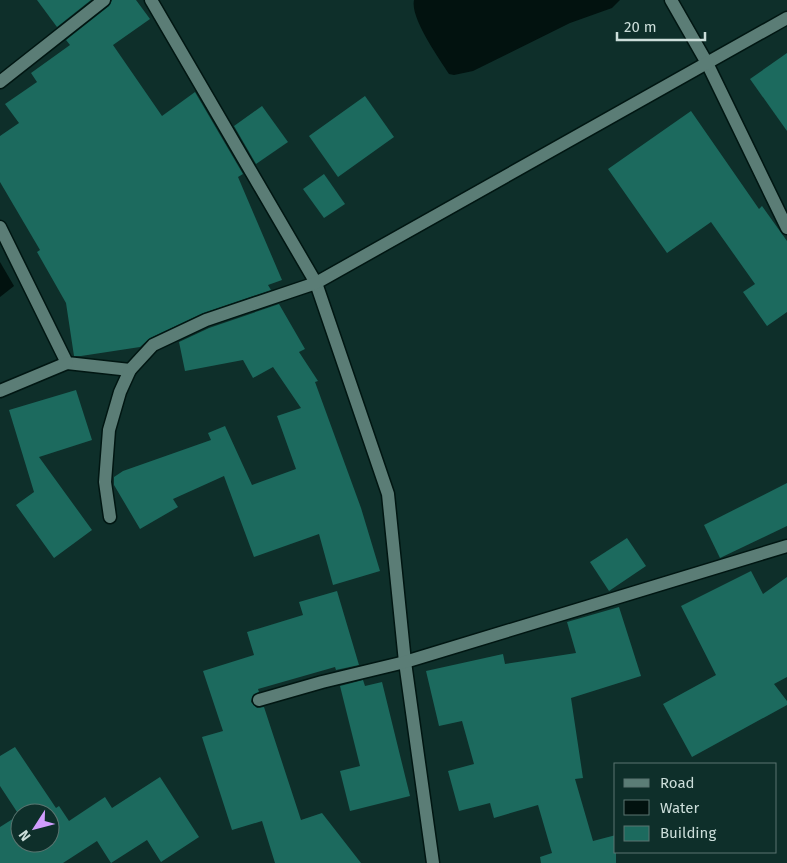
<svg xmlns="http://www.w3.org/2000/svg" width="787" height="863" viewBox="0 0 787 863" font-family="'Fira Sans',sans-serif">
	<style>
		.water { fill: #02120f }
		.building { fill: #1c6a5e; fill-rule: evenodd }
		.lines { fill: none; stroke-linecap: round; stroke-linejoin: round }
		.minor-casing { stroke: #001612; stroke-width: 15 }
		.minor { stroke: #5b7d76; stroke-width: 12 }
	</style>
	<rect width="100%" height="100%" fill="#0e2f2a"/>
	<!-- water -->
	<g class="water">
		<path d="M414,0H620L612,8L570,23L473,71L454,75L449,74C439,58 410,18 414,0Z"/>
		<path d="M0,262L14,286L0,297Z"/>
	</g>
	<!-- building -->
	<g class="building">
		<path d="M37,0H91L57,27Z"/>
		<path d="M112,0H136L150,19L113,45L162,116L195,92L243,174L238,177L282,280L268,285L271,290L203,313L150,338L140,347L81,356H74L66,303L37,252L40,250L0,182V136L19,123L5,104L37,82L31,73L70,45L66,40L109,6Z"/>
		<path d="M787,53V131L750,79Z"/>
		<path d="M365,96L394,137L338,177L309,136Z"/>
		<path d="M262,106L288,142L256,164L234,126Z"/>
		<path d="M691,111L759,209L762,206L787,241V312L767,326L743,292L755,284L711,222L667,253L608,169Z"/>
		<path d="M324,174L345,204L324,218L303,189Z"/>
		<path d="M279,304L305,349L299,352L318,381L315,382L361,508L380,571L333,585L319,534L254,557L224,476L173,499L178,507L140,529L114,485V477L123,471L211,440L208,433L225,426L252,485L296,469L277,416L301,408L273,367L253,378L243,360L185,371L179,342L209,328Z"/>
		<path d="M76,390L92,440L39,457L92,530L54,558L16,505L34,492L9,410Z"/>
		<path d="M787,483V526L720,558L704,525Z"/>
		<path d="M627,538L646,566L609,591L590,562Z"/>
		<path d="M751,571L763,594L787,577V677L774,684L787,701V705L692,757L663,704L716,675L681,606Z"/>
		<path d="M337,591L359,665L336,670L335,667L258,689L259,692L253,695L251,702L257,708L264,707L301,820L322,813L361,863H275L262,821L232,830L202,737L223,731L203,671L254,655L247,632L303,615L299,602Z"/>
		<path d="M619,607L641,676L571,698L583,778L575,779L593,841L616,835V863H541L540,857L552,853L538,805L494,818L490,803L459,811L448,771L474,764L462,721L439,726L426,671L503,654L505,664L576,653L567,622Z"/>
		<path d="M363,680L365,686L382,682L410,796L350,811L340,771L360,766L340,686Z"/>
		<path d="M15,747L56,808L59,806L69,821L105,797L112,808L160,777L199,837L161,862L147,840L111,863L97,841L63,863H0V827L19,815L0,786V756ZM20,813H50V843H20Z"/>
	</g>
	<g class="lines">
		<!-- minor casing -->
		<g class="minor-casing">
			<g id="minor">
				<path d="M151,0L316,283L388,494L405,662L433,863"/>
				<path d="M671,0L707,63L787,228"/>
				<path d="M0,82L104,0"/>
				<path d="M0,227L67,363L130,370"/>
				<path d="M0,391L67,363"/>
				<path d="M110,517L105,482L109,430L120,392L130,370L153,345L206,320L316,283L787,18"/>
				<path d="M259,700L322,682L405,662L787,546"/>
			</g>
		</g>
		<!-- minor -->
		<use href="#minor" class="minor"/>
	</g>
	<!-- legend -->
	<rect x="614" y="763" width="162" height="90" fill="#0e2f2a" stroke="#5a7570"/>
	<rect x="624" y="779" width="25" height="8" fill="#5b7d76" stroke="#5a7570"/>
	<text x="660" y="788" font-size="15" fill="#ccdeda">Road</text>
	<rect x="624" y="800" width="25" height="15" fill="#02120f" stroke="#5a7570"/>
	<text x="660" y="813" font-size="15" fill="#ccdeda">Water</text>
	<rect x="624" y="826" width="25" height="15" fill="#1c6a5e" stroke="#5a7570"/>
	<text x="660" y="838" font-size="15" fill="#ccdeda">Building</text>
	<!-- north arrow -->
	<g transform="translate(35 828) rotate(234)"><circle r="24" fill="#0e2f2a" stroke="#5a7570"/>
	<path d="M0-4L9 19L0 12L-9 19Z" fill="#d19dfe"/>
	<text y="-8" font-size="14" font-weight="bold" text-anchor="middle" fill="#ccdeda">N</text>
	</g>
	<!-- scale -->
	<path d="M617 32v8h88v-8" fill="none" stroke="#ccdeda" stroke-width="2.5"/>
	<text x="624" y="32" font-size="15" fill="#ccdeda" stroke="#0e2f2a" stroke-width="4" paint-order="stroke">20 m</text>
</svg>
